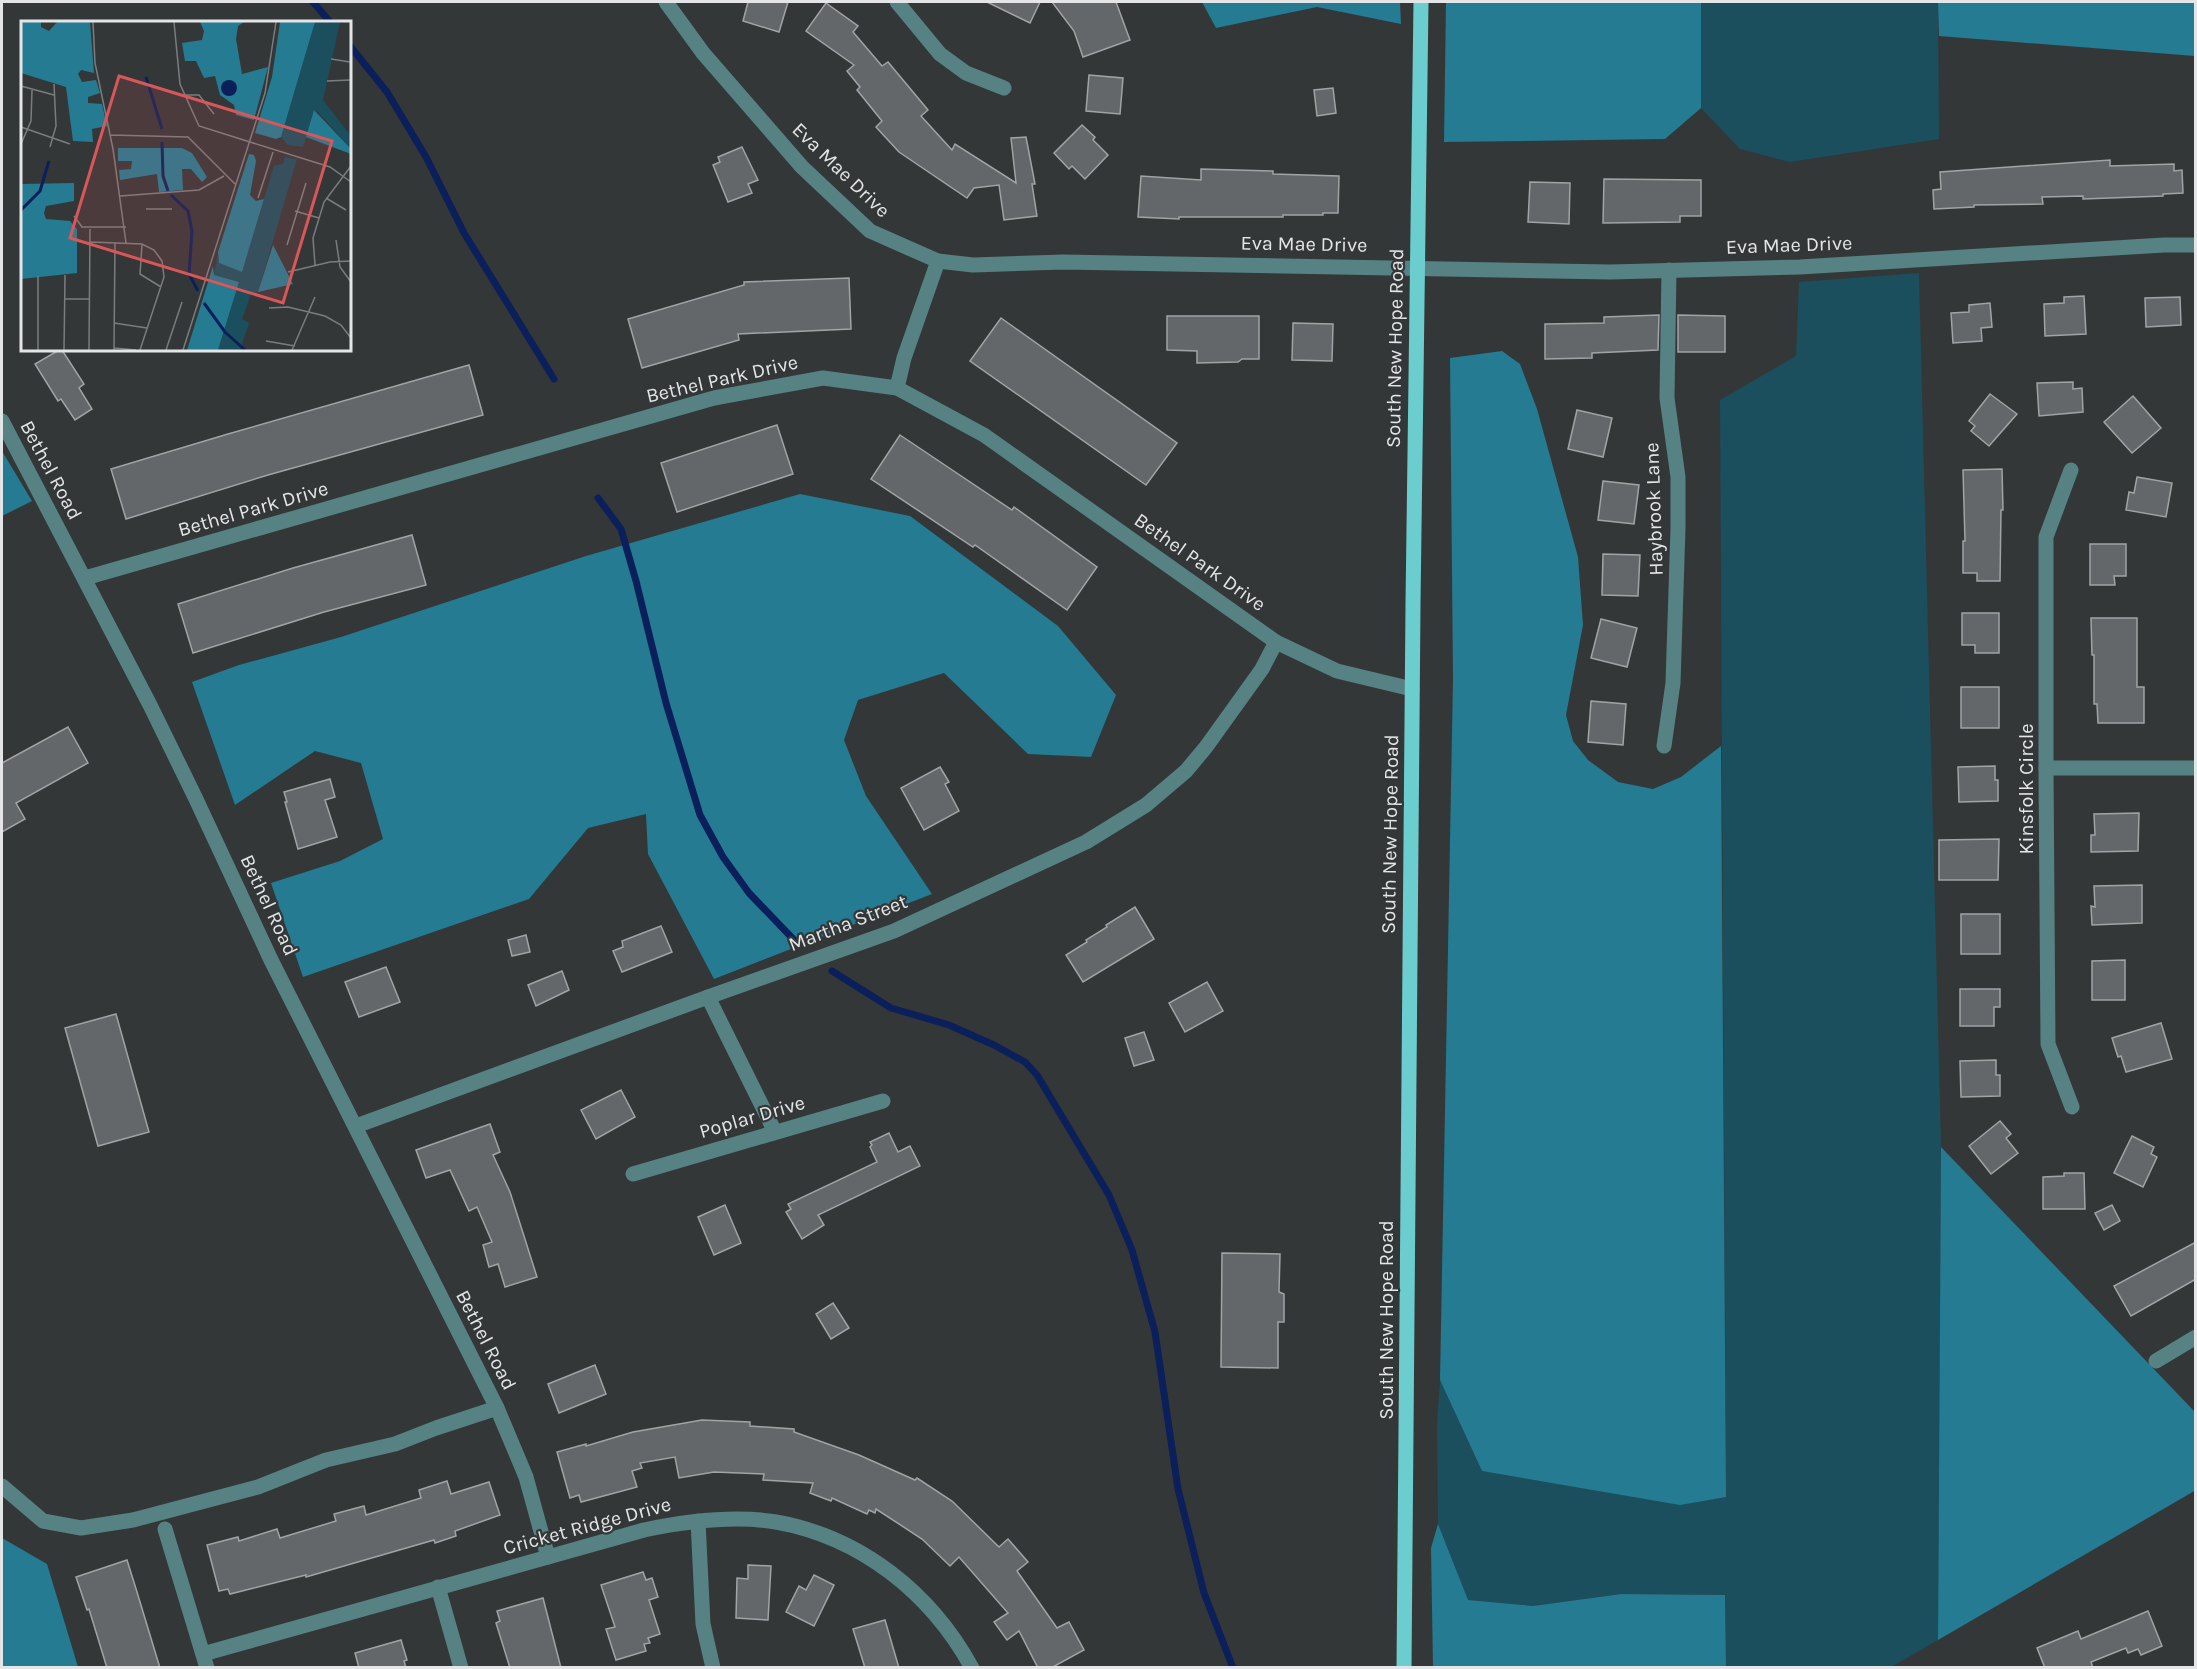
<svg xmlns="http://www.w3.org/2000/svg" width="2197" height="1669" viewBox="0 0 2197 1669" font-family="Karla,sans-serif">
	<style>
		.green { fill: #1b4f5e }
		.forest { fill: #247b92 }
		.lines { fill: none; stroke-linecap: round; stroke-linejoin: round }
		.stream { stroke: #0b205a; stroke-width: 7 }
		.building { fill: #646769; stroke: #a1a3a5; stroke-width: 1.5 }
		.minor { stroke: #568283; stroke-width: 15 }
		.major { stroke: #6ccdcf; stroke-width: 15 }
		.labels { text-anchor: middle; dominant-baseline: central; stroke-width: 4.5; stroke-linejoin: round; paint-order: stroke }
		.street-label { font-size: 20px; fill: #e3e5e6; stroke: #343738 }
		.inset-river { fill: none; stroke: #0b205a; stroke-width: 3 }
		.inset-road { fill: none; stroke: #7a7d7e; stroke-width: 1.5 }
		.view { fill: #d95758; fill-opacity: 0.15; stroke: #d95758; stroke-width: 3 }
		.inset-edge { fill: none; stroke: #e3e5e6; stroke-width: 3 }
	</style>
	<rect width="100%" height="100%" fill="#343738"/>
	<!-- green -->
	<g class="green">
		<path d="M1701,2H1938L1939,139L1790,162L1740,149L1701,108Z"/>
		<path d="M1919,273L1941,1147L1938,1640L1891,1667H1726L1725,1595L1621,1594L1533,1606L1467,1600L1438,1524L1437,1425L1440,1380L1482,1471L1726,1496L1720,400L1796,356L1799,282Z"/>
	</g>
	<!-- forest -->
	<g class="forest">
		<path d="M1202,2H1400L1401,24L1317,7L1216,28Z"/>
		<path d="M1446,2H1701V108L1665,139L1444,142Z"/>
		<path d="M1938,2H2195V56L1939,36Z"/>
		<path d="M1502,351L1520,364L1537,409L1578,557L1583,625L1566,715L1573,741L1588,760L1618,782L1653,789L1681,777L1721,746L1726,1497L1680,1505L1482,1471L1440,1380L1453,679L1450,358Z"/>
		<path d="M2,451L32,501L2,516Z"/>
		<path d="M800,494L910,516L1058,626L1116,695L1091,757L1028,754L944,673L858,700L844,740L866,796L932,894L714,979L648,854L646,814L588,828L529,899L303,977L271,883L340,861L383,839L361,763L315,751L235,805L192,682L239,665L341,637L586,556Z"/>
		<path d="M1941,1147L2195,1412L2196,1490L1938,1640Z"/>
		<path d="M1438,1524L1468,1600L1533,1606L1621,1594L1725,1595L1726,1667H1433L1431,1548Z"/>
		<path d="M2,1538L47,1564L78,1667H2Z"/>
	</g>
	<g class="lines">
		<!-- stream -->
		<g class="stream">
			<path d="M313,2L330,22"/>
			<path d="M350,46L387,92L426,157L464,233L554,379"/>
			<path d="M598,498L621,529L636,581L666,703L700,815L723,857L749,893L797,943"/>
			<path d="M832,971L891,1008L949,1025L994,1045L1025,1062L1037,1075L1109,1195L1132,1250L1155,1332L1178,1489L1204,1593L1233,1668"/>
		</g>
	</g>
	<!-- building -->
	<g class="building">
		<path d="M748,2H788L779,32L743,21Z"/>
		<path d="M987,2H1040L1030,23Z"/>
		<path d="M1052,2H1116L1130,40L1083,57L1074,31Z"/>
		<path d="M826,3L858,26L853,32L882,66L888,62L928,110L921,116L952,150L955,144L1016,183L1011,138L1026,137L1035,184H1032L1037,216L1004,220L999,185L974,188L967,198L899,152L876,127L882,121L857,90L860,87L847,71L854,65L806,31Z"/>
		<path d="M1089,75L1123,78L1120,114L1086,111Z"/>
		<path d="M1333,88L1336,113L1317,116L1314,90Z"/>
		<path d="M1082,125L1095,137L1093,140L1108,155L1085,179L1072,166L1069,169L1054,153Z"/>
		<path d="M742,147L758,180L748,184L752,193L728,202L713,165L720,162L718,157Z"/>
		<path d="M2110,160V166L2174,164V171L2182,170L2183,193L2163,194V196L2083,199V196L2042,197L2043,204L1974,205V207L1934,209L1933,190L1941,189L1940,172Z"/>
		<path d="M1201,169L1273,171V174L1339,176L1338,213H1323V215H1283V217H1179V219L1138,217L1141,176L1201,180Z"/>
		<path d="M1604,179L1701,180V216H1680V222L1603,223Z"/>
		<path d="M1530,182L1570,183L1569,224L1528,222Z"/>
		<path d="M849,278L851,329L738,334L739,340L642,368L628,319L744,285V282Z"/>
		<path d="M2084,296L2086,334L2045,336L2044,304L2064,303V297Z"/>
		<path d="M2180,297L2181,325L2146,327L2145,298Z"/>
		<path d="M1990,303L1992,327L1981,328L1982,341L1953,343L1951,313L1969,312V305Z"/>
		<path d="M1659,315L1658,350L1592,353V358L1545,359V324L1604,323V317Z"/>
		<path d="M1678,315L1725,316V352H1678Z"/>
		<path d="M1167,316H1259V359H1242L1238,362L1197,363V351L1167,350Z"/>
		<path d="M1001,318L1177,443L1146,485L970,361Z"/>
		<path d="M1293,323L1333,324L1332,361L1292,360Z"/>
		<path d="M59,350H62L84,384L79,388L92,409L75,420L61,399L58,401L35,364Z"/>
		<path d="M469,365L483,415L268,475L126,519L111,469L228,434Z"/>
		<path d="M2073,382V389L2082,388L2083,412L2039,416L2037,383Z"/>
		<path d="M1990,394L2017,414L1989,446L1971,431L1975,426L1969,421Z"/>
		<path d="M2133,396L2161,428L2132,453L2104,422Z"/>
		<path d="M1577,410L1612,418L1603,457L1568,449Z"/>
		<path d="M777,425L793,474L677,512L661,463Z"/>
		<path d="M900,435L1012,510L1014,507L1097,567L1067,610L975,545L973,547L871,479Z"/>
		<path d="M2002,469L2003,510H2001L2000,581H1977V573H1963V541H1965L1963,470Z"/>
		<path d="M2137,477L2172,483L2166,517L2126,510L2129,492L2134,493Z"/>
		<path d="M1603,481L1639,485L1634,524L1598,520Z"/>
		<path d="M412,535L426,585L324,612L193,653L178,604L293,568Z"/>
		<path d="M2090,544H2126V576H2114L2115,585H2090Z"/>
		<path d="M1603,554L1640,555L1638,596L1602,595Z"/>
		<path d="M1962,613H1999V653H1975V645H1962Z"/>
		<path d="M2091,618H2137V687H2144V723H2098L2097,704H2094V655H2092Z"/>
		<path d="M1601,619L1637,628L1627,667L1591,658Z"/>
		<rect x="1961" y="687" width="38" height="41"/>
		<path d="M1591,701L1626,704L1623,745L1588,742Z"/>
		<path d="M68,727L88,763L16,803L25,819L2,832V763Z"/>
		<path d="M1995,766V780H1998V801L1959,802L1958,767Z"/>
		<path d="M940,767L949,782L945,784L959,811L924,830L901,788Z"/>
		<path d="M330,779L335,797L325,800L337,837L298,849L285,802H287L284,792Z"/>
		<path d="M2139,813L2138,851L2091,852V835H2095L2094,814Z"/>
		<path d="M1999,839L1998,880H1939V840Z"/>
		<path d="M2142,885V923L2092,925L2091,906L2095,907L2094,886Z"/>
		<path d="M1135,907L1154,939L1083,982L1066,955L1087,942L1086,940L1107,927L1106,925Z"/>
		<rect x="1961" y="914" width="39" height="40"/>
		<path d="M661,926L672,952L622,972L613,951L623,947L622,941Z"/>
		<path d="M526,935L530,952L512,956L508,940Z"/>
		<path d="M2125,960V1000H2092V961Z"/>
		<path d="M386,967L400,1002L359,1017L345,982Z"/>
		<path d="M562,971L569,990L536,1006L528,985Z"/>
		<path d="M1207,982L1223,1011L1185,1032L1169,1003Z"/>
		<path d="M1960,989H2000V1007H1994V1026H1960Z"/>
		<path d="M116,1014L149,1132L98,1146L65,1028Z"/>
		<path d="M2161,1023L2172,1059L2126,1072L2121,1056L2118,1057L2112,1038Z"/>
		<path d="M1144,1032L1154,1060L1134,1066L1125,1038Z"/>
		<path d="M1996,1060V1075H2000V1096L1961,1097L1960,1061Z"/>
		<path d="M621,1090L635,1117L596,1139L581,1110Z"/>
		<path d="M2000,1121L2011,1134L2006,1138L2018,1153L1991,1174L1969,1146Z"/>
		<path d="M490,1124L500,1152L493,1155L510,1192L537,1277L505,1287L498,1264L489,1267L483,1245L492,1242L477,1207L469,1211L450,1170L426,1178L416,1150Z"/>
		<path d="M889,1133L898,1152L910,1146L920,1166L818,1215L824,1225L802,1239L786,1212L791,1209L788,1204L877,1162L870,1147L872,1145L870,1142Z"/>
		<path d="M2132,1136L2154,1147L2151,1154L2157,1157L2143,1187L2114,1173Z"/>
		<path d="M2064,1173H2084L2085,1209H2043V1177L2064,1176Z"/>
		<path d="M725,1205L741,1243L714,1255L698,1217Z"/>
		<path d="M2112,1205L2120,1221L2104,1230L2095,1213Z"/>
		<path d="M2196,1242V1279L2131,1316L2114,1286Z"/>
		<path d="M1222,1253L1280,1254L1279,1292L1284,1294V1322H1278V1368L1221,1367Z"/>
		<path d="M833,1303L849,1328L831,1339L816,1314Z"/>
		<path d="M595,1365L606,1394L559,1413L548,1384Z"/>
		<path d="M702,1420L750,1422V1426L794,1429V1432L859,1455L915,1480L917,1478L952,1501L999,1547L1008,1539L1028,1562L1017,1571L1057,1628L1069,1622L1084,1650L1051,1668H1038L1019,1631L1007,1640L994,1622L1008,1613L959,1557L950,1566L922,1539L876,1509L875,1513L869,1510L867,1514L832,1498L831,1501L810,1493L813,1483L763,1480L764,1474L714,1472L679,1478L675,1457L640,1463L642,1468L632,1471L637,1487L581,1502L579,1495L570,1498L557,1452L586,1444V1446L633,1432Z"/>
		<path d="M447,1481L451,1494L489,1482L500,1515L455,1531L456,1536L435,1543L434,1540L306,1577V1575L230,1594L228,1589L219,1591L207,1545L238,1537L239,1541L277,1529L280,1538L336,1521L334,1514L364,1506L366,1515L421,1498L419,1490Z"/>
		<path d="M127,1560L137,1592L160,1668H107L89,1609L87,1610L76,1577Z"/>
		<path d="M748,1565L771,1566L768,1620L736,1618L737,1578L748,1579Z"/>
		<path d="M643,1572L646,1580L652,1578L658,1597L649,1600L660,1634L648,1638L650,1643L644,1644L646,1651L616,1660L606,1629L615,1627L601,1585Z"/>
		<path d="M814,1575L834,1585L814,1626L786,1612L799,1586L806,1590Z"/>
		<path d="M543,1598L561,1668H510L496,1623L500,1621L497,1611Z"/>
		<path d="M2148,1611L2162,1646L2141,1655L2138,1649L2128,1653L2126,1648L2091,1662L2093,1668H2045L2037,1648L2078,1631L2081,1639Z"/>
		<path d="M885,1620L899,1668H865L853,1629Z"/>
		<path d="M401,1640L407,1660L404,1661L406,1668H359L355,1653Z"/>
	</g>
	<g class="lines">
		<!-- minor -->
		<g class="minor">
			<path d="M666,2L703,53L802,167L870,231L938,261L973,265L1063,262L1611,272L1800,267L2164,245H2196"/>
			<path d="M897,2L940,54L966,73L1004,88"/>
			<path d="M897,388L904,358L938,261"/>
			<path d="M2,421L150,705L195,797L271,960L497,1408L526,1477L548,1557"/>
			<path d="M2071,470L2046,537V768L2048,1044L2072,1107"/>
			<path d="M85,578L714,398L823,378L897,388L984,435L1276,642L1337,671L1412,689"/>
			<path d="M1664,746L1673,683L1678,528V477L1667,398L1669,270"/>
			<path d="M2046,768H2196"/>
			<path d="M708,997L775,1132"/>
			<path d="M356,1126L708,997L894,931L1086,842L1146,805L1186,771L1206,747L1262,669L1276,642"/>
			<path d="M633,1174L883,1101"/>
			<path d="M2156,1361L2196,1337"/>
			<path d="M2,1486L43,1521L81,1528L133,1520L258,1487L326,1460L395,1444L436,1428L497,1408"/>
			<path d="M698,1521L703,1624L713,1668"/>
			<path d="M165,1529L207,1668"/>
			<path d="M438,1587L461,1668"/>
			<path d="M203,1654L644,1530C687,1521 733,1515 776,1522C861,1537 931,1593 972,1668"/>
		</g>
		<!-- major -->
		<path class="major" d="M1404,1668L1413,604L1421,2"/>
	</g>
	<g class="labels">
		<!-- street labels -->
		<g class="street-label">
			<text transform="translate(841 170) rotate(44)">Eva Mae Drive</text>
			<text transform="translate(1304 244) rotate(1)">Eva Mae Drive</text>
			<text transform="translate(1789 245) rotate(-2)">Eva Mae Drive</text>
			<text transform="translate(1395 348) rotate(-89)">South New Hope Road</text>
			<text transform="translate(722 379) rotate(-13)">Bethel Park Drive</text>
			<text transform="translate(51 470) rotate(62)">Bethel Road</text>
			<text transform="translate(253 509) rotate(-16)">Bethel Park Drive</text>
			<text transform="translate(1654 509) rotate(-92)">Haybrook Lane</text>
			<text transform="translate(1200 562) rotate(35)">Bethel Park Drive</text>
			<text transform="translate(2026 789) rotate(-90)">Kinsfolk Circle</text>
			<text transform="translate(1390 834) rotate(-89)">South New Hope Road</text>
			<text transform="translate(269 905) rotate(65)">Bethel Road</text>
			<text transform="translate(848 923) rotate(-21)">Martha Street</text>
			<text transform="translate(752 1117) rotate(-16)">Poplar Drive</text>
			<text transform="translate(1386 1320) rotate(-90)">South New Hope Road</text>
			<text transform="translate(486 1340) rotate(63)">Bethel Road</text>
			<text transform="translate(587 1526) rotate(-15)">Cricket Ridge Drive</text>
		</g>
	</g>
	<!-- overview -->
	<g transform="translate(21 21)">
		<rect width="330" height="330" fill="#343738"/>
		<path d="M294,1H319L302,79L330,115V128L295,89L282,126L267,124L260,116ZM264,136L276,138L237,271L230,273L221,298L228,302L219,329H197L218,261L193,254L197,231L198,242L221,251L253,145L262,143Z" fill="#1b4f5e"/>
		<path d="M0,1H20V6L28,10L36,1H69L73,52L60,49L57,53L61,61L75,59L79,72L67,76V82L81,83L86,105L71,108L72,121L52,120L45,66L0,52ZM179,1H223L217,5L215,18L221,53L247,46L233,99L215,94L213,84L199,74L194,55L183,57L175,40H164L161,22L181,19L183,10ZM259,1H294L260,116L255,118L234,112L251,56ZM293,89L330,128V133L285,116ZM97,127H161L171,132L186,156L181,161L170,148H161L162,169L138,171L136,153L99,159L98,149L110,148L111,140H97ZM228,133L233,134L235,140L229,174L235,180L243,178L221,251L198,242L197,231ZM53,162V180L25,185L23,192L25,198L49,200L56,208V252L0,258V163ZM252,224L272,263L237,271ZM192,245L193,254L218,261L197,329H166Z" fill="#247b92"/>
		<path d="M200 67a8 8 0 1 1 16 0a8 8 0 1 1-16 0Z" fill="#0b205a"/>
		<path class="inset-river" d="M125,56L141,108M141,121L142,155L147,170M150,174L167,190L171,210L168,253L177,270M0,189L19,170L28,140M183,282L204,311L224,329"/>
		<path class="inset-road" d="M72,1L74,42L92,128L105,222M153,1L159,63L178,105L309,146L330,161M330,28V60M310,38L329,41M306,60L329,59M0,65L33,74M162,74H178L193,93M0,106L49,123M89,114L167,116L214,163M0,123L10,100L11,69M29,126L35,105L33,63M99,175L178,169L203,155M237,177L252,131M305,177L325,189M125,188H151M274,190L298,197M53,195L61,206H105M315,219L319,246L330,261M69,221L121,223L133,229L141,240L143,256L119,329M121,224L119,253L140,266M266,224L285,162M294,244L292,217L303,181L330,145M267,251L309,241L330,240M43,278H68M248,287L267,286L304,295L320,304L330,317M93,302L126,307M245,320L274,325M93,327L115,329M17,329V255M43,329L44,254M68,329L69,208M93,329L94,222M145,329L161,281M162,329L244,72L255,1M271,329L294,276"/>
		<path class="view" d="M98,55L311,120L262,282L49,217Z"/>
		<rect width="330" height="330" class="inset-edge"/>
	</g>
	<!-- border -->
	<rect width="2197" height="1669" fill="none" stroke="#e3e5e6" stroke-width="6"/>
</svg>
